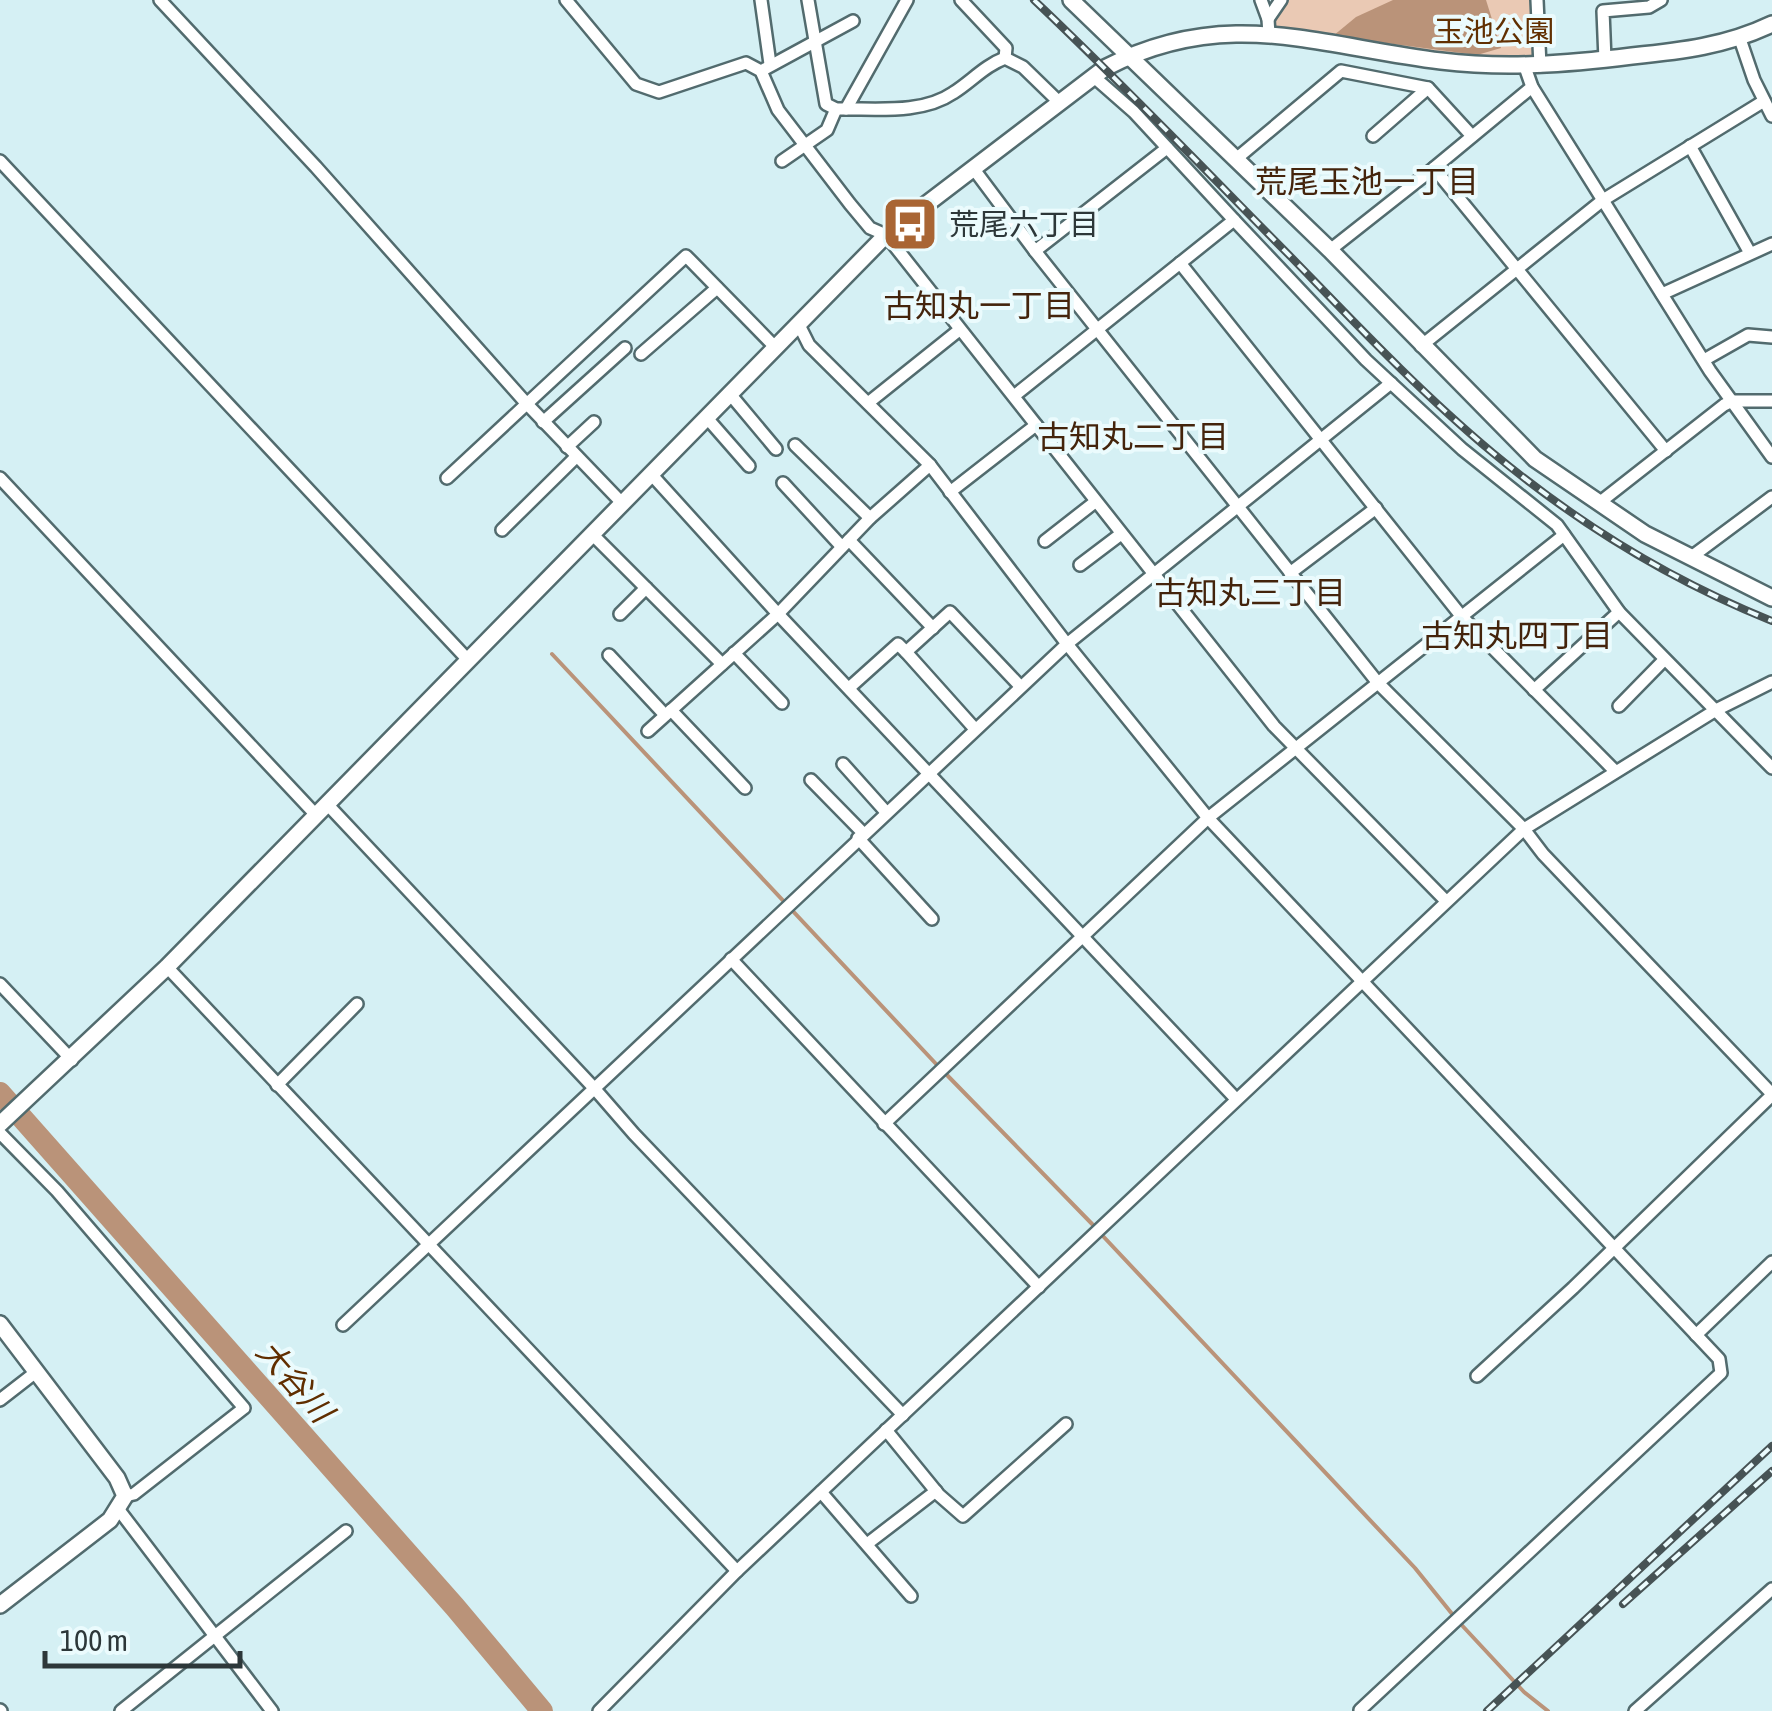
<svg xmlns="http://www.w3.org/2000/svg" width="1772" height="1711" viewBox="0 0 1772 1711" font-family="'Asap Condensed','Noto Sans JP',sans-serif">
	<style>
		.green { fill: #eac9b4 }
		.water { fill: #ba9379 }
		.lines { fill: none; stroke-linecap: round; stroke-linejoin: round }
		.stream { stroke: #ba9379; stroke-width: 4 }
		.river { stroke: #ba9379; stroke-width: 22 }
		.minor-casing { stroke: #526b6e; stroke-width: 16 }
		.tertiary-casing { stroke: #526b6e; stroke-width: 20 }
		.minor { stroke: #fff; stroke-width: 11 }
		.tertiary { stroke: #fff; stroke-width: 15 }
		.rail-casing { stroke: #475355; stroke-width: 8 }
		.rail { stroke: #ebfbfd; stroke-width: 4; stroke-dasharray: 11; stroke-linecap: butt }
		.labels { text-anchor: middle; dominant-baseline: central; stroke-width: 8; stroke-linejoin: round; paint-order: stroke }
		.park-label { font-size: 30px; fill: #612f01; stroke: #ebfbfd }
		.poi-label { font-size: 30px; fill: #2d3739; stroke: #ebfbfd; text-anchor: start }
		.neighbourhood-label { font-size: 32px; fill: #44240c; stroke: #ebfbfd }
		.water-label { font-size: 32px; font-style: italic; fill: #602e00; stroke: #ebfbfd }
	</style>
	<rect width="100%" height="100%" fill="#d5f0f4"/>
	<!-- green -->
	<path class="green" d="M1285,0H1534L1537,63H1510L1272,31L1271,20Z"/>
	<!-- water -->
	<path class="water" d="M1393,0H1486L1501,48L1477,55L1333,36L1356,17Z"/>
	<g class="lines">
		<!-- stream -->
		<g class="stream">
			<path d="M552,654L938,1066"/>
			<path d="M945,1073L1095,1227"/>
			<path d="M1101,1234L1415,1568L1457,1620L1524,1692L1548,1711"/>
		</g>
		<!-- river -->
		<path class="river" d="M0,1093L455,1607L542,1711"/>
		<!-- minor casing -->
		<g class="minor-casing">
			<g id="minor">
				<path d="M160,0L316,167L526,403L622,503"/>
				<path d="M566,0L636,84L659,92L746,63L761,71L778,110L850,204L870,228L886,235L1274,726L1445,900"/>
				<path d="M761,0L770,64"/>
				<path d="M808,0L826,104L836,109C873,108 921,115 953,93C972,81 984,66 1005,58L1023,67L1058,101"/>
				<path d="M961,0L1006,48L1005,58"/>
				<path d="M1261,0L1268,19L1269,35"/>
				<path d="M1537,0L1540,66"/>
				<path d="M1268,19L1281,0"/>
				<path d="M1740,39L1754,80L1772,116"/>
				<path d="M1605,60L1603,11L1649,7L1661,0"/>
				<path d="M1525,67L1532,87L1710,371L1772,457"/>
				<path d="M761,71L853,21"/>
				<path d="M1093,76L1134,112L1234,220"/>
				<path d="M1532,87L1434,168L1666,451"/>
				<path d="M846,109L907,0"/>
				<path d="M1373,136L1428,88"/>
				<path d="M1690,146L1750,253"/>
				<path d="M1236,159L1341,71L1428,88L1472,136"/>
				<path d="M0,161L469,661"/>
				<path d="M782,161L827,130L836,109"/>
				<path d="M973,168L1035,251L1378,683L1524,829L1543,854L1772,1094"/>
				<path d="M1330,250L1434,168"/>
				<path d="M1035,251L1167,148"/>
				<path d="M1180,263L1462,617L1615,771"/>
				<path d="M1662,294L1772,244"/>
				<path d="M799,325L809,345L930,465L1067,644L1208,818L1719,1359L1721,1373L1360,1710"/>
				<path d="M1421,346L1603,200L1764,101"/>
				<path d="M641,354L717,288"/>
				<path d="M1704,360L1748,335L1772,337"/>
				<path d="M730,394L776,449"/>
				<path d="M1014,396L1234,220L1366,360L1462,449L1557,525L1619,612L1772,768"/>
				<path d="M868,403L958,331"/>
				<path d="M707,418L749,466"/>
				<path d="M543,422L625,348"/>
				<path d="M795,445L870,518"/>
				<path d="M567,447L594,422"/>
				<path d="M651,474L778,614L1236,1099"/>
				<path d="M0,478L316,815"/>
				<path d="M447,478L686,256L776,348"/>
				<path d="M783,483L842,547"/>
				<path d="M950,492L1036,425"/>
				<path d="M1599,503L1724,405L1732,401H1772"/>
				<path d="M502,530L576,457"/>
				<path d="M592,534L722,664"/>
				<path d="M849,540L933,628"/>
				<path d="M1045,541L1095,502"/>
				<path d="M1690,558L1772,497"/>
				<path d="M1080,565L1121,534"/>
				<path d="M1290,573L1376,508"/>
				<path d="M620,614L646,588"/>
				<path d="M906,652L975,729"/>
				<path d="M734,653L782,703"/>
				<path d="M609,655L665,715"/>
				<path d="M849,688L898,644L906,652L950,612L1020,686"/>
				<path d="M1534,690L1619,612"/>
				<path d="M1619,706L1664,660"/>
				<path d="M671,710L745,788"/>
				<path d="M648,731L778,614L870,518L930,465"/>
				<path d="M843,764L886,812"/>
				<path d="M811,780L863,833"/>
				<path d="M327,804L594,1088L634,1134L903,1415"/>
				<path d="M858,838L932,919"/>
				<path d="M731,959L1039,1287"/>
				<path d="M167,967L737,1571"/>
				<path d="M0,984L72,1060"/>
				<path d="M277,1085L357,1004"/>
				<path d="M884,1124L1208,818L1564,535"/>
				<path d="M0,1133L57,1191L244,1408L134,1494L125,1496"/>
				<path d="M343,1325L1067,644L1391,383"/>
				<path d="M1696,1335L1772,1262"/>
				<path d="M1477,1376L1573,1288L1772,1095"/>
				<path d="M0,1400L36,1372"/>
				<path d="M886,1430L939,1495L963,1516L1066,1424"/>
				<path d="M821,1492L911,1596"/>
				<path d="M119,1510L272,1711"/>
				<path d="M867,1544L936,1491"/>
				<path d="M0,1710L1,1711"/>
				<path d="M121,1711L346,1531"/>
				<path d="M599,1711L737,1571L1524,829L1716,710L1772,682"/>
				<path d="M1635,1711L1772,1589"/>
			</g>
		</g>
		<!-- tertiary casing -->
		<g class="tertiary-casing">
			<g id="tertiary">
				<path d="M1071,0L1330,250L1535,459L1645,534L1772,598"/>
				<path d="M0,1124L167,967L886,235L1105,68C1227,5 1317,46 1441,61C1506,69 1567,64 1632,56C1681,51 1726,46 1772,24"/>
				<path d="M0,1324L117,1478L125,1496L110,1520L0,1605"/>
			</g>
		</g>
		<!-- minor -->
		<use href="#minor" class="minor"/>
		<!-- tertiary -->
		<use href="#tertiary" class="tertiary"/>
		<!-- rail casing -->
		<g class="rail-casing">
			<g id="rail">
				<path d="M1034,0C1122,83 1206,171 1292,258C1357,325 1421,393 1493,453C1576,522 1672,581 1772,621"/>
				<path d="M1623,1604L1772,1471"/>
				<path d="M1487,1711L1772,1446"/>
			</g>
		</g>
		<!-- rail -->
		<use href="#rail" class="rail"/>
	</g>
	<!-- icons -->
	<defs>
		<g id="bus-square" transform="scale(2.875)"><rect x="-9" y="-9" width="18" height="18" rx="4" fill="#a96534" stroke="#ebfbfd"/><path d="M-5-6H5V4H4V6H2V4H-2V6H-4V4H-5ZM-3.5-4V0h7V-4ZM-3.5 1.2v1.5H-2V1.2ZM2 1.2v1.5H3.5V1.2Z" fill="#fff"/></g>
	</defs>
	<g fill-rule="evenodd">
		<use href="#bus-square" x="910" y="224"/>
	</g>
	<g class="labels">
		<!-- park labels -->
		<g class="park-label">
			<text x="1494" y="31">玉池公園</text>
		</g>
		<!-- poi labels -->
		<g class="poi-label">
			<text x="949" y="224">荒尾六丁目</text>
		</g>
		<!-- neighbourhood labels -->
		<g class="neighbourhood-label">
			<text x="1367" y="181">荒尾玉池一丁目</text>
			<text x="979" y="305">古知丸一丁目</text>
			<text x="1133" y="436">古知丸二丁目</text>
			<text x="1250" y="592">古知丸三丁目</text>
			<text x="1517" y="635">古知丸四丁目</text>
		</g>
		<!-- water labels -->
		<g class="water-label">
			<text transform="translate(295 1381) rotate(49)">大谷川</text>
		</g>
	</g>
	<!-- scale -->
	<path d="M45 1651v15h195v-15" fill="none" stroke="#2d3739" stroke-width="5"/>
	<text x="60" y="1651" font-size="30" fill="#2d3739" stroke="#ebfbfd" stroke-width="8" paint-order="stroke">100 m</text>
</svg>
